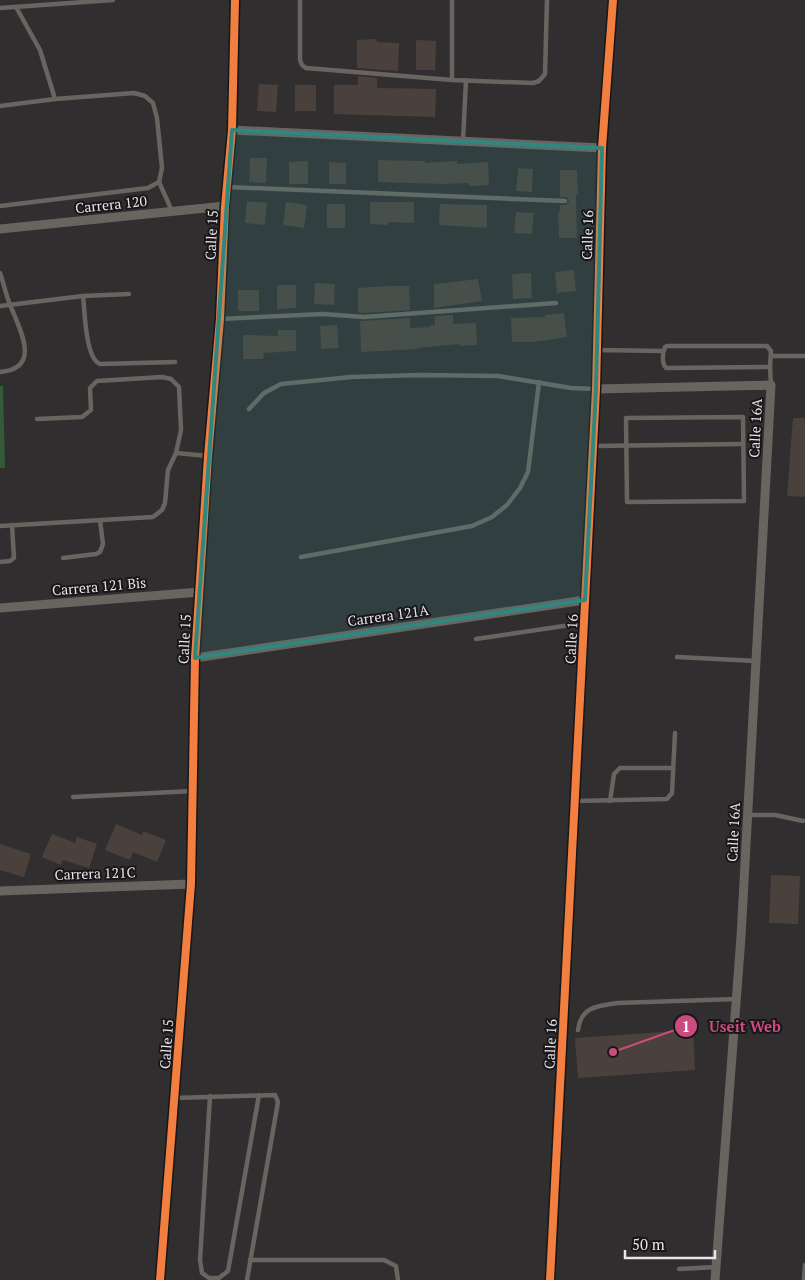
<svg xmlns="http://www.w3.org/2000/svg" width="805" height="1280" viewBox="0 0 805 1280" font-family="'PT Serif',serif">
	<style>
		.green { fill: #355a3a }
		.building { fill: #4b413c }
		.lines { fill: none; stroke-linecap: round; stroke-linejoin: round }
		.lane { stroke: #6a6460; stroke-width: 4.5 }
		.street { stroke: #6a6460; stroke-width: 9 }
		.cycleway-casing { stroke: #181618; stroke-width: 11 }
		.cycleway { stroke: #f27e40; stroke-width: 8 }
		.marked { fill: #308780; fill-opacity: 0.2; stroke: #308780; stroke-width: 4; stroke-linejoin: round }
		.labels { text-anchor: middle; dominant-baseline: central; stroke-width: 4; stroke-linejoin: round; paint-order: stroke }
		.street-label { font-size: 14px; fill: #e8e5e8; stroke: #181618 }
		.leader { fill: none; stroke: #cc4b7e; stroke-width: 2 }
		.callout-dot { fill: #cc4b7e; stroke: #181618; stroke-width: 2 }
		.mark-label { font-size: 15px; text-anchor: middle; font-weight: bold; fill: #fff }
		.callout-label { font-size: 15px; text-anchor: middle; font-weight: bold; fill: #cc4b7e; stroke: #181618; stroke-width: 4; stroke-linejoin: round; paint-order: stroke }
	</style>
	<rect width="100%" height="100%" fill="#312e30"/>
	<!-- green -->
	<path class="green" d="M0,386H3L5,468H0Z"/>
	<!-- building -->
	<g class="building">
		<path d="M376,39L377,42L399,43L398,71L357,68V40Z"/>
		<path d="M416,40L436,41L435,70H416Z"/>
		<path d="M358,76L377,78V88L436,89L435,117L334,114V85H358Z"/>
		<path d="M259,84L278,85L276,112L257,111Z"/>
		<rect x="295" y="85" width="21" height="26"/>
		<path d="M250,158H267L266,183L249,182Z"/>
		<path d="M378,160L425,161V163L457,161V164L488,162L489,185L469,186V183L442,184L378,182Z"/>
		<path d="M308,161V184H289V162Z"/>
		<path d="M329,162L346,163V184H329Z"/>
		<path d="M518,168L533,169L532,192L516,191Z"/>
		<path d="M560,170H577L578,195H576L577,238H559L558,212H560V205H566L569,201L567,197H560Z"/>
		<path d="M247,201L267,203L265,225L245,223Z"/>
		<path d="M286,202L307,205L304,228L283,225Z"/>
		<path d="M370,202H414V223L388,222V225L370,224Z"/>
		<rect x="327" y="204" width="18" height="24"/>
		<path d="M440,204L487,205V228L439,225Z"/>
		<path d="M516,212L534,213L532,234L514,233Z"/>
		<path d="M574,270L576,291L557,293L555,272Z"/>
		<path d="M531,273L532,298L513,299L512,274Z"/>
		<path d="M478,279L482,301L434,308V284Z"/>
		<path d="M315,283L335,284L334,305L314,304Z"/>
		<path d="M277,285H296V308L277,309Z"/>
		<path d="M386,286H409L410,310L364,313L358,312V288Z"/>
		<rect x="238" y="290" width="21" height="21"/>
		<path d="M564,313L567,337L534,342H512L511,318L545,317V315Z"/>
		<path d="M453,315V324L476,323L477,345L460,346V344L417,348V349L361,352L360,321L410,318V328L430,327V325H435V316Z"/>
		<path d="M337,325L339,348L321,349L320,326Z"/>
		<path d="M278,330H296V351L264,353L263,359H243V335L278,336Z"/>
		<path d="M793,418H805V497L787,496Z"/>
		<path d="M116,824L142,835L143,831L166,840L157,862L133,852L130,860L105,850Z"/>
		<path d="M52,834L75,843L77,837L97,844L89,868L63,860L61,865L42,857Z"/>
		<path d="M0,844L31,854L24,877L0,870Z"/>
		<path d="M771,875L800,876L798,924L769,923Z"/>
		<path d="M693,1030L695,1070L578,1078L575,1038Z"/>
	</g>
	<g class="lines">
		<!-- lane -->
		<g class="lane">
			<path d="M300,0V60L302,65L306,68L452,80L533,83L539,81L545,74L547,0"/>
			<path d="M452,0V80"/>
			<path d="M16,7L40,50L55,99"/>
			<path d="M0,8L113,0"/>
			<path d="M0,106L55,99L134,93L145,96L153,103L157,118L162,168L159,182L172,211"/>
			<path d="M463,141L466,80"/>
			<path d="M228,187L565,201"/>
			<path d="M0,206L148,188L159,182"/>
			<path d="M0,273C4,284 6,296 11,307C20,330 42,369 0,372"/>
			<path d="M83,296C85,311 85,358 100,364L175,362"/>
			<path d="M0,306L83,296L129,294"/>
			<path d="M220,319L323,314L364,317L556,303"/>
			<path d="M667,346H767L771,351L770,367L666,368C662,364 662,353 665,347Z"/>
			<path d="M597,350L663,351"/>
			<path d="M771,356H805"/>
			<path d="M770,367L771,385"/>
			<path d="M249,409L264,393L281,384L351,377L421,375L498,376L571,388L596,389"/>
			<path d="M743,417L744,501L627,502L626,418Z"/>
			<path d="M593,446L743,444"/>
			<path d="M176,453L208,456"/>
			<path d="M0,526L153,517L162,510L165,503L168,470L176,453L181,430L179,387L171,379L162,377L97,381L90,388L91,410L82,417L37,419"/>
			<path d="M301,557L472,526L492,517L507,505L520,488L528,472L539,382"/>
			<path d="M63,558L96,554L100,552L103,544L100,520"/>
			<path d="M0,562L10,561L14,558L12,525"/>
			<path d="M476,639L584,623"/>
			<path d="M677,657L756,661"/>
			<path d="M73,797L193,791"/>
			<path d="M575,801L667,799L672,793L675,733"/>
			<path d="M610,801L614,774L620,768H673"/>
			<path d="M748,815H775L803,821"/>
			<path d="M578,1030C581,1006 598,1006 618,1003L736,999"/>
			<path d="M210,1096L200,1260L202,1273L209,1278H219L228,1271L259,1095"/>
			<path d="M175,1098L275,1095L278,1102L247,1280"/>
			<path d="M250,1260H384L396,1266L398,1280"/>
			<path d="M679,1269L716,1267"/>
			<path d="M804,1280L805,1265"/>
		</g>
		<!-- street -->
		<g class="street">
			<path d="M232,130L602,148"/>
			<path d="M0,229L225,206"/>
			<path d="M596,389L771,385L741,937L715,1280"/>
			<path d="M0,608L200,592"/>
			<path d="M195,658L585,600"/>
			<path d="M0,891L191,884"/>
			<path d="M160,1280L191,884L195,658L208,456L220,319L225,206L232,130L235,0"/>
			<path d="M550,1280L596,389L602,148L613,0"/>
		</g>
		<!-- cycleway casing -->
		<g class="cycleway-casing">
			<g id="cycleway">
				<path d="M160,1280L191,884L195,658L208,456L220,319L225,206L232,130L235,0"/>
				<path d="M550,1280L596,389L602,148L613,0"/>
			</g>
		</g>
		<!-- cycleway -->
		<use href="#cycleway" class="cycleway"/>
	</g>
	<!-- marked area -->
	<path class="marked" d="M232,130L602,148L596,389L585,600L195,658Z"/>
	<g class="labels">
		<!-- street labels -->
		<g class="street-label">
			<text transform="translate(111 204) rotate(-6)">Carrera 120</text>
			<text transform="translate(211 235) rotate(-87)">Calle 15</text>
			<text transform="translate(587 235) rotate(-88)">Calle 16</text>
			<text transform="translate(755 428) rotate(-87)">Calle 16A</text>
			<text transform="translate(99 586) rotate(-5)">Carrera 121 Bis</text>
			<text transform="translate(388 615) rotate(-8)">Carrera 121A</text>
			<text transform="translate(184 639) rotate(-87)">Calle 15</text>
			<text transform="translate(571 639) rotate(-87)">Calle 16</text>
			<text transform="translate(733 832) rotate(-87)">Calle 16A</text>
			<text transform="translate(95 873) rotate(-2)">Carrera 121C</text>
			<text transform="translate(166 1044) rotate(-86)">Calle 15</text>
			<text transform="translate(550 1044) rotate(-87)">Calle 16</text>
		</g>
	</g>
	<!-- callouts -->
	<path class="leader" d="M613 1052L686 1026"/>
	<g class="callout-dot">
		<circle cx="613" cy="1052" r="5"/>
		<circle cx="686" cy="1026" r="12"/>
	</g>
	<g class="mark-label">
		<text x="686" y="1032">1</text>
	</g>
	<g class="callout-label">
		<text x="745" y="1032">Useit Web</text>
	</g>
	<!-- scale -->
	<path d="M625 1250v8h90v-8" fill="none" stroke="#e8e5e8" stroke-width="2.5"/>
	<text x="632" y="1250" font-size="15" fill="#e8e5e8" stroke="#181618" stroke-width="4" paint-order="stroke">50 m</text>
</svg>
